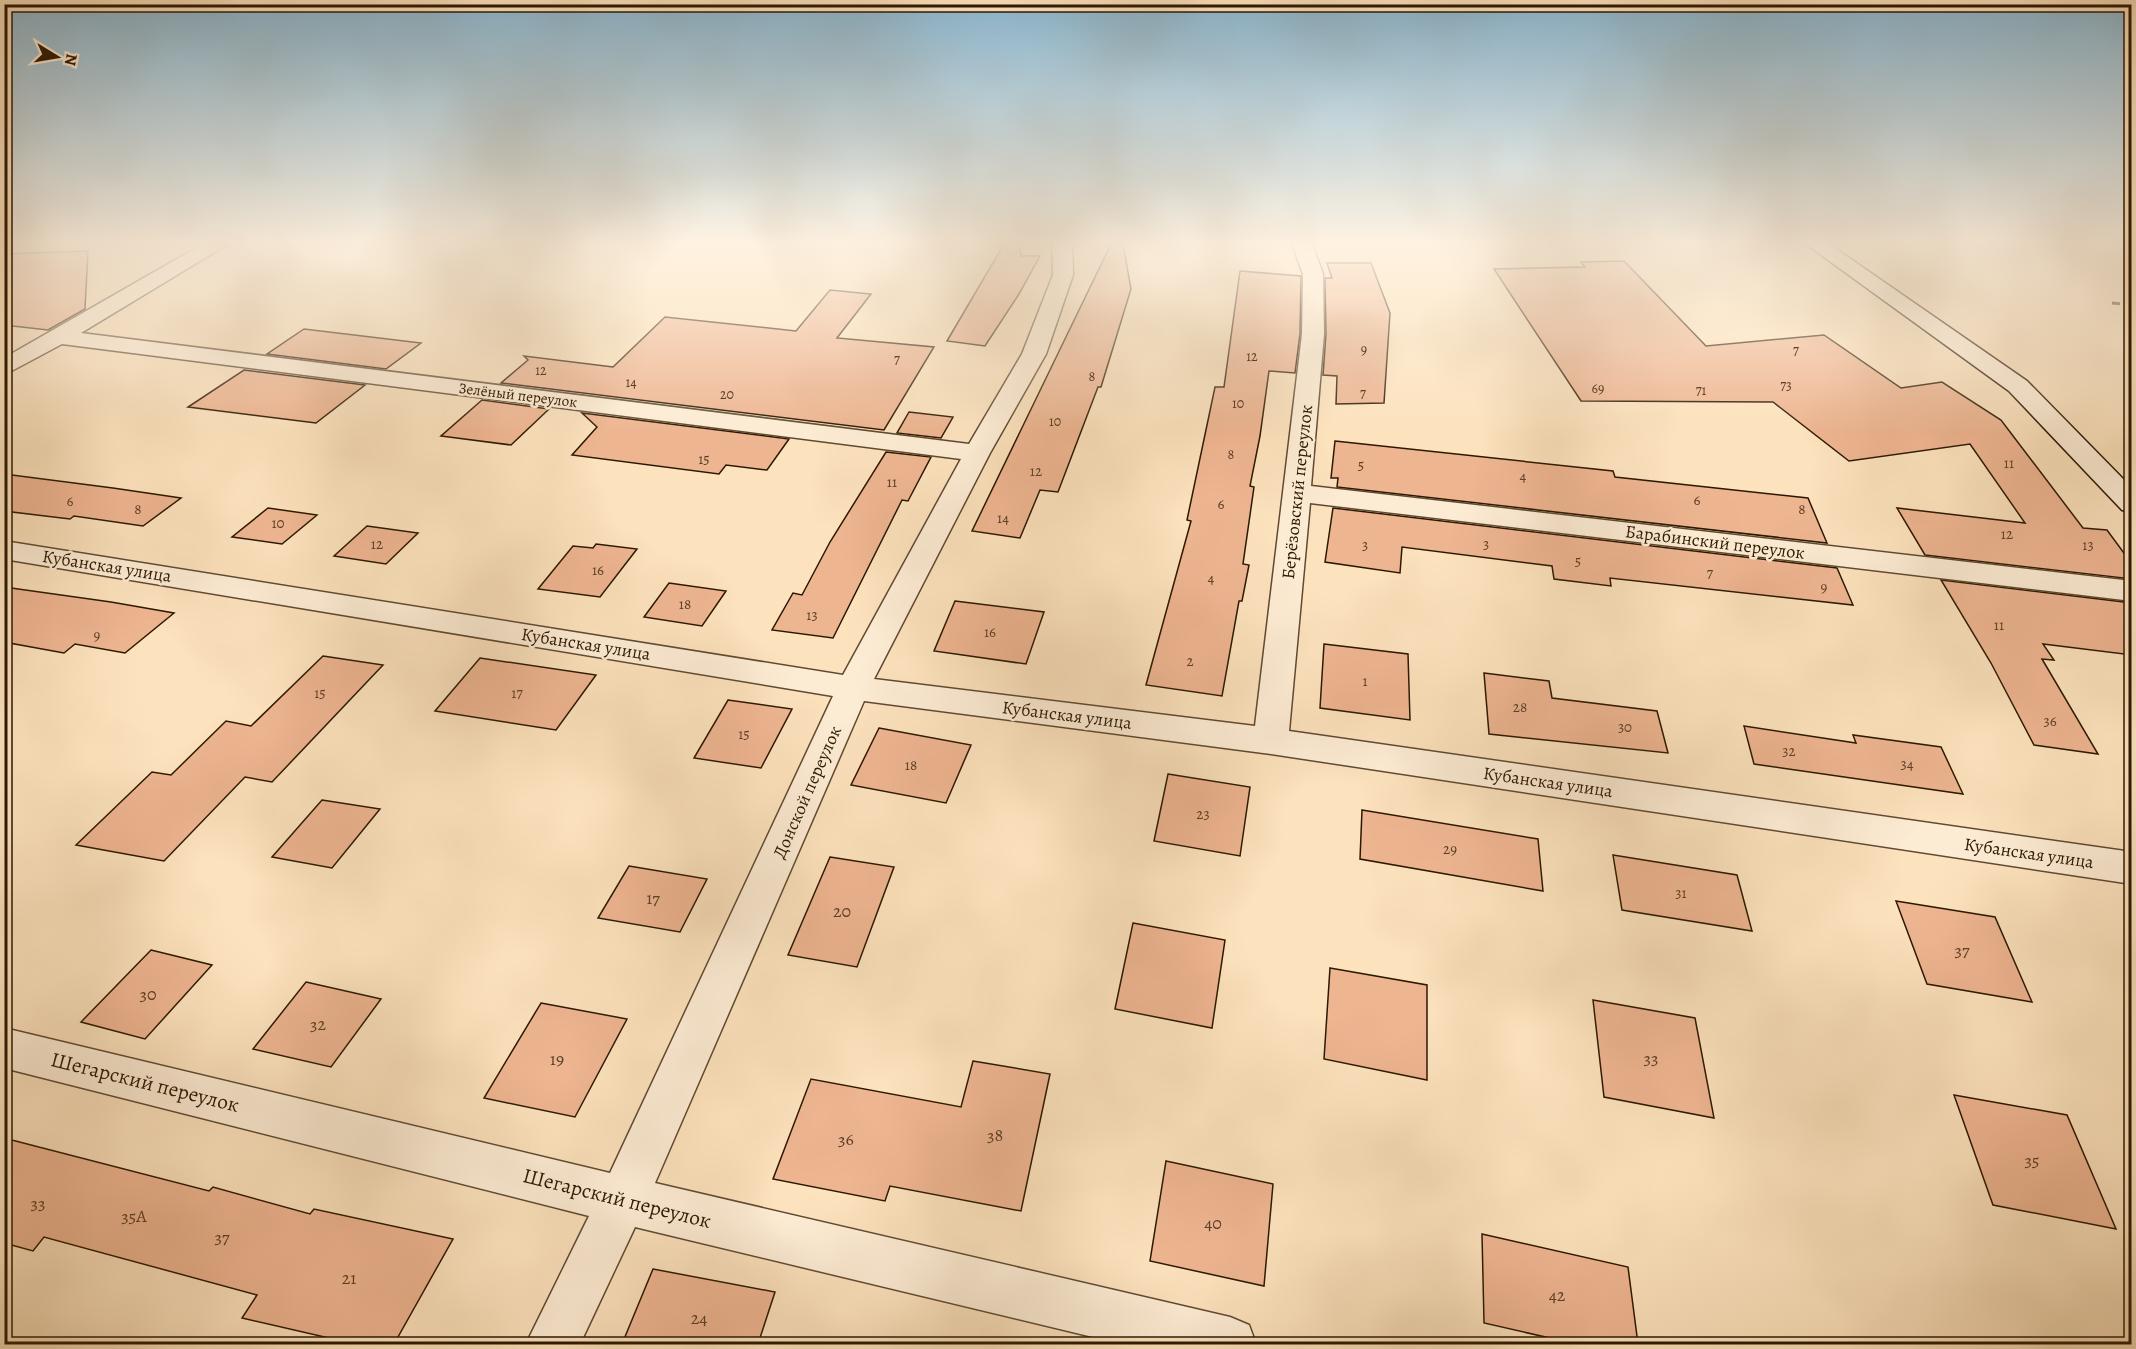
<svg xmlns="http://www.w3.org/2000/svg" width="2136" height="1349" viewBox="0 0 2136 1349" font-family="Alegreya,serif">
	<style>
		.building { fill: #eeb591; stroke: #2c1802; stroke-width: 1.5 }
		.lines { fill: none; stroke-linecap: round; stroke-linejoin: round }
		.street-casing { stroke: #604a31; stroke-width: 3 }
		.secondary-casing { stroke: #2c1802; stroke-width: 3 }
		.street { fill: #fdecd4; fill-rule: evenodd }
		.secondary { fill: #fdecd4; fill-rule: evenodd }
		.rail { stroke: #2c1802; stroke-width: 3; stroke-dasharray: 8 8; stroke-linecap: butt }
		.labels { text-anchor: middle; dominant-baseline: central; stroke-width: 5; stroke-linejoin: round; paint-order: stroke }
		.far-number-label { font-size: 14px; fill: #5c3f26 }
		.far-street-label { font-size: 15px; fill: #2c1802; stroke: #fdecd4 }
		.number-label { font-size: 15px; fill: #5c3f26 }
		.street-label { font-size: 18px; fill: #2c1802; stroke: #fdecd4 }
		.near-number-label { font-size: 18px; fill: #5c3f26 }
		.near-street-label { font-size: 21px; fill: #2c1802; stroke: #fdecd4 }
	</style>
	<rect width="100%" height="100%" fill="#fce2bd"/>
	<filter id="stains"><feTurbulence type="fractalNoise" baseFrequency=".00333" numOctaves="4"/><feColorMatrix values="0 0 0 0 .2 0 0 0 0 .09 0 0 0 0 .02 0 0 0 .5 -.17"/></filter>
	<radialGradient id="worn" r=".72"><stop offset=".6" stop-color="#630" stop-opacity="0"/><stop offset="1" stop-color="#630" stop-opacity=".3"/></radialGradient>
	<!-- building -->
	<g class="building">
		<path d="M1004,244H1019L1021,256H1040L1019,294L985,346L947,341Z"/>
		<path d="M1111,244H1123L1131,289L1101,387H1098L1058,492L1040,490L1020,538L972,531Z"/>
		<path d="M88,251L85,309L48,330L4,325V254Z"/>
		<path d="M1624,261L1706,346L1824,335L1901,388L1942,382L2001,420L2083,528L2107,530L2132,564V579L1925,555L1897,508L2025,523L1970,444L1849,461L1773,402L1581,401L1494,269L1585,267L1581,262Z"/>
		<path d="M1327,263H1371L1390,313L1384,403L1336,404L1337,376L1323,375L1326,334L1325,278H1332Z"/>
		<path d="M1240,271L1301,276L1300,334L1295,373L1269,371L1260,436L1250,486L1254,487L1243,564L1249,565L1242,601H1239L1222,696L1146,685L1191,521L1187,520L1215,387H1224Z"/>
		<path d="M830,290L871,294L837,338L934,347L884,430L501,383L528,360L524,356L613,367L665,317L796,331Z"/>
		<path d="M304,329L421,343L386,369L267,354Z"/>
		<path d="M244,370L365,385L316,423L188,407Z"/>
		<path d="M482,400L549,409L511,445L441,436Z"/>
		<path d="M909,412L953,417L941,438L897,433Z"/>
		<path d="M582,413L789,439L767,470L726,465L719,474L572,455L597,427Z"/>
		<path d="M1335,441L1613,471L1615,477L1808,498L1827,543L1337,487L1338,478H1331Z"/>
		<path d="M886,452L931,457L908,501L902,500L833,638L772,630L793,593L802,595L830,542Z"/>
		<path d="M4,474L113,488L181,498L143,526L74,516L70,519L4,511Z"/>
		<path d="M268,508L317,515L282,544L232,537Z"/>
		<path d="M1333,508L1837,568L1853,605L1610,578L1611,586L1554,579L1552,566L1402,547L1400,573L1325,562Z"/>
		<path d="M367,526L418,533L386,564L334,556Z"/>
		<path d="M596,544L637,549L600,597L538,589L573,546L593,548Z"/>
		<path d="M1941,580L2132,603V655L2043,644L2054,660L2042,659L2098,754L2034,745L1991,663Z"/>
		<path d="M669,583L726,591L702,626L644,617Z"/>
		<path d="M4,587L111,602L174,613L125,653L75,644L64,653L4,642Z"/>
		<path d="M955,601L1044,612L1026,664L934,651Z"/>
		<path d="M1324,644L1408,654L1410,720L1320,708Z"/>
		<path d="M323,656L383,665L272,782L245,777L164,861L76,845L152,772L171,775L226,721L251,726Z"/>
		<path d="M480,658L596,675L556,730L435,711Z"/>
		<path d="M1484,673L1549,681L1552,698L1657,711L1668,753L1489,734Z"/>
		<path d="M728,700L792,709L761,768L694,758Z"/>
		<path d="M1744,726L1856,743L1853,735L1941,747L1963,794L1754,764Z"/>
		<path d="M879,728L971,745L946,803L851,785Z"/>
		<path d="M1168,774L1250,787L1240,856L1154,841Z"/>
		<path d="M322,800L380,809L332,868L272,857Z"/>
		<path d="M1362,810L1538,839L1543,891L1360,859Z"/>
		<path d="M1613,855L1737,875L1752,931L1622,910Z"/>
		<path d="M830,857L894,867L857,967L788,955Z"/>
		<path d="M629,866L707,879L680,932L598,918Z"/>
		<path d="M1896,901L1995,917L2032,1002L1927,984Z"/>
		<path d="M1133,923L1225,940L1212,1028L1115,1009Z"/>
		<path d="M151,950L212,965L145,1039L81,1022Z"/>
		<path d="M1330,968L1427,985V1080L1324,1059Z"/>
		<path d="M306,982L381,999L331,1067L253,1049Z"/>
		<path d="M1593,1000L1695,1018L1714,1118L1604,1097Z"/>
		<path d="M541,1003L627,1019L575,1117L484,1098Z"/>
		<path d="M973,1061L1050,1074L1021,1211L890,1186L885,1201L773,1179L811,1079L961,1107Z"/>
		<path d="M1954,1095L2067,1115L2116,1229L1993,1205Z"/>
		<path d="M4,1138L209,1191L213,1187L310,1214L314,1209L453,1239L394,1344H355L242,1318L257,1295L44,1237L33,1251L4,1243Z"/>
		<path d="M1166,1161L1273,1184L1264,1286L1150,1261Z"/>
		<path d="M1482,1234L1628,1267L1638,1344H1576L1484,1323Z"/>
		<path d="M653,1269L775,1292L758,1344H622Z"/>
	</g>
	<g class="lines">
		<!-- street casing -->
		<g class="street-casing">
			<path id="street" d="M203,244H228L81,333L969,444L1022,354L1053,275L1052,244H1072L1073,275L1046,354L990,453L874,679L1255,726L1302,334L1303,274L1292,244H1312L1323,274L1324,334L1311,486L2132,581V601L1310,503L1289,731L2132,852V884L1271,754L864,701L655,1183L1230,1317L1249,1325L1256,1344H1122L635,1227L580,1344H526L589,1216L4,1068V1028L610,1173L833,696L4,559V541L843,675L961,459L62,344L4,375V358Z"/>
		</g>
		<!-- secondary casing -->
		<g class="secondary-casing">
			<path id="secondary" d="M1806,244H1829L2027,381L2132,488V512L2122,510L2009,391Z"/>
		</g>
		<!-- street -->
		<use href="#street" class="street"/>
		<!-- secondary -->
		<use href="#secondary" class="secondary"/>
		<!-- rail -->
		<path class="rail" d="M2112,303L2132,305"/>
	</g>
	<!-- sky -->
	<linearGradient id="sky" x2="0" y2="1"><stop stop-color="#8bb8d2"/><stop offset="0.56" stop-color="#fef2e1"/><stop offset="1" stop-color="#fef2e1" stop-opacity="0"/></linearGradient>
	<rect width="2136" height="433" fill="url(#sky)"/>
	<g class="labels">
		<!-- far-number labels -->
		<g class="far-number-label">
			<text x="1364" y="349">9</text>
			<text x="1796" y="350">7</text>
			<text x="1252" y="356">12</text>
			<text x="897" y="359">7</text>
			<text x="541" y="370">12</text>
			<text x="1092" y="376">8</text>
			<text x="631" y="382">14</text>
			<text x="1786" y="385">73</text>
			<text x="1598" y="388">69</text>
			<text x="1701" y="390">71</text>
			<text x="1363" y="393">7</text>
			<text x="727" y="394">20</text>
			<text x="1238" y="403">10</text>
			<text x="1055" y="421">10</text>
			<text x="1231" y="454">8</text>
		</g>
		<!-- far-street labels -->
		<g class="far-street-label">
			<text transform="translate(518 395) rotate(7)">Зелёный переулок</text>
		</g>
		<!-- number labels -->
		<g class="number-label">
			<text x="704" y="459">15</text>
			<text x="2009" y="463">11</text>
			<text x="1361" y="465">5</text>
			<text x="1036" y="471">12</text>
			<text x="1523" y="476">4</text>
			<text x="892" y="482">11</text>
			<text x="1697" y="500">6</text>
			<text x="70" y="501">6</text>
			<text x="1221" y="504">6</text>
			<text x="138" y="509">8</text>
			<text x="1802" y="509">8</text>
			<text x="1003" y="518">14</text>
			<text x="278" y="523">10</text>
			<text x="2007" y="534">12</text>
			<text x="377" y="544">12</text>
			<text x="1486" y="544">3</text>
			<text x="1365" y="545">3</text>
			<text x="2088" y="545">13</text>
			<text x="1578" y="561">5</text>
			<text x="598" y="570">16</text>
			<text x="1710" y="573">7</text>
			<text x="1211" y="578">4</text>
			<text x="1824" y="587">9</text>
			<text x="685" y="604">18</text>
			<text x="812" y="615">13</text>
			<text x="1999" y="625">11</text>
			<text x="990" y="632">16</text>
			<text x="97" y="635">9</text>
			<text x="1190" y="661">2</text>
			<text x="1365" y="681">1</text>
			<text x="320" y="693">15</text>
			<text x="517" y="693">17</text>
			<text x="1520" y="707">28</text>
			<text x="2050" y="721">36</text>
			<text x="1625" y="727">30</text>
			<text x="744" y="734">15</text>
			<text x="1789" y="751">32</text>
			<text x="1907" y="764">34</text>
			<text x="911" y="765">18</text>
			<text x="1203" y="814">23</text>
			<text x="1450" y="849">29</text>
			<text x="1681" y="893">31</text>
		</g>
		<!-- street labels -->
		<g class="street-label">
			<text transform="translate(1297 492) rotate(-84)">Берёзовский переулок</text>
			<text transform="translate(1715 542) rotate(7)">Барабинский переулок</text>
			<text transform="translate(107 566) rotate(9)">Кубанская улица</text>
			<text transform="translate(586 644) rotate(9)">Кубанская улица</text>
			<text transform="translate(1067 715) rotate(7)">Кубанская улица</text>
			<text transform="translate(1548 782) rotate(8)">Кубанская улица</text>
			<text transform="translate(807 792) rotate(-66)">Донской переулок</text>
			<text transform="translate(2029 853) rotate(8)">Кубанская улица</text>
		</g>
		<!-- near-number labels -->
		<g class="near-number-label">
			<text x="653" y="898">17</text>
			<text x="842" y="911">20</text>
			<text x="1962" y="950">37</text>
			<text x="148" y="994">30</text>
			<text x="318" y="1024">32</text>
			<text x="1651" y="1058">33</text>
			<text x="557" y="1059">19</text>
			<text x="995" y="1135">38</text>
			<text x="846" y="1139">36</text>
			<text x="2032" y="1160">35</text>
			<text x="38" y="1203">33</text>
			<text x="134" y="1216">35А</text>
			<text x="1213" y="1223">40</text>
			<text x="222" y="1237">37</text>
			<text x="349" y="1278">21</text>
			<text x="1557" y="1295">42</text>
			<text x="699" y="1318">24</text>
		</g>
		<!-- near-street labels -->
		<g class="near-street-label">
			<text transform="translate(145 1082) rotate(14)">Шегарский переулок</text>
			<text transform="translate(617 1198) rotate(14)">Шегарский переулок</text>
		</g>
	</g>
	<!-- margin -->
	<rect width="2136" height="1349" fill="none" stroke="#fce2bd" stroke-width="24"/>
	<rect x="6" y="6" width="2124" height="1337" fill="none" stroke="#2c1802" stroke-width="3"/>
	<rect x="12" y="12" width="2112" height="1325" fill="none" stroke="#2c1802" stroke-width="1.5"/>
	<!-- north arrow -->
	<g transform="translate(57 57) rotate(101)" stroke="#fdecd4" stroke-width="4.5" paint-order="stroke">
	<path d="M0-4.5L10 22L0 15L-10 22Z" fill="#2c1802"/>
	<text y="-9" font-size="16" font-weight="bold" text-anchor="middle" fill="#2c1802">N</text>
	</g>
	<rect width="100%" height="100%" filter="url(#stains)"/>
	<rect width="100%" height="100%" fill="url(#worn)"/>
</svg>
